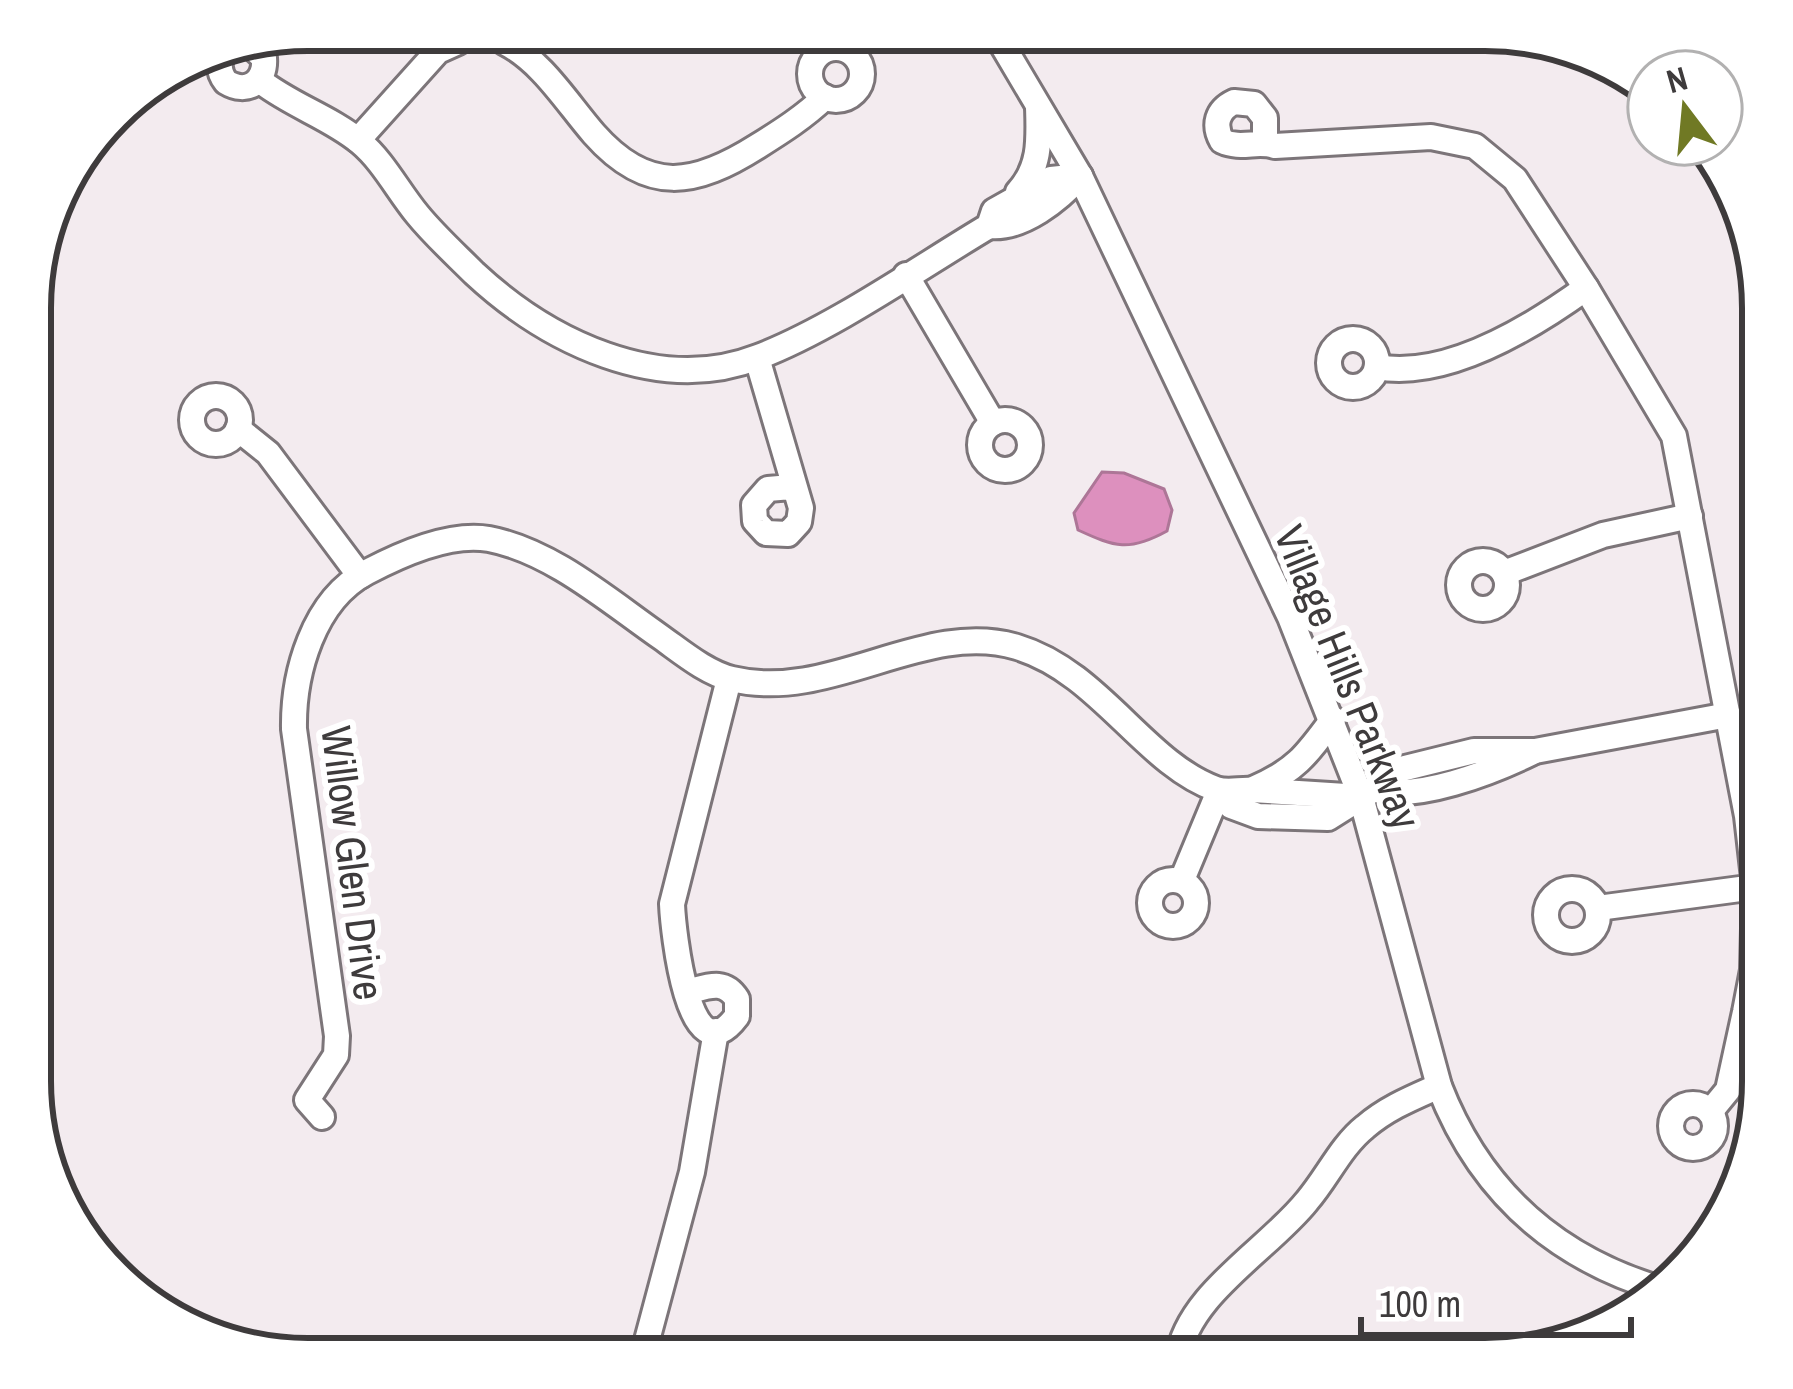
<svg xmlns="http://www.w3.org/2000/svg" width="1793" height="1389" viewBox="0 0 1793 1389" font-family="'Archivo Narrow',sans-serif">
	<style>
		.water { fill: #dd90be; stroke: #ad7697; stroke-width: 3 }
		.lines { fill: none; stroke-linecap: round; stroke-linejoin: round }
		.minor-casing { stroke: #7c7579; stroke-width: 30 }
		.minor { stroke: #fff; stroke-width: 24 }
		.labels { text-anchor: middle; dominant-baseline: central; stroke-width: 12; stroke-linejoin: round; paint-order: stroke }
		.street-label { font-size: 42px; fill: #3e3b3c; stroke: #fff }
		.rim { fill: none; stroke: #3e3b3c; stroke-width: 6 }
	</style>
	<rect width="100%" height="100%" fill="#f3ebef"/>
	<!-- water -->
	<path class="water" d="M1102,472L1124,473L1164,489L1172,510L1167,531C1129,552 1115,547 1078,530L1074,513Z"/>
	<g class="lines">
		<!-- minor casing -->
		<g class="minor-casing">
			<g id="minor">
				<path d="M997,36L1080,176L1290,617L1361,797L1439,1086C1479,1189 1553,1257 1660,1289"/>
				<path d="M504,42C542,61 567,103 594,134C648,195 695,186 758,146C782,131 804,117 825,97"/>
				<path d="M233,45C218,54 216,69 226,82C247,95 266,82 264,58L250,45"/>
				<circle cx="836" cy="74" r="26"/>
				<path d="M259,80C290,105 330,117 360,142C383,161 398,191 417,214C434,235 455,254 474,273C547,341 658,396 758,357C832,329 920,267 989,226L994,211L1051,179L1080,176"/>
				<path d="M358,140L438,51L458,42"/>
				<path d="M1265,142V118L1254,104L1234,102C1217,110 1213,125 1222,141C1241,150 1257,140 1275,146L1431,137L1475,146L1515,179L1586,288L1674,436L1747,816L1755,887L1753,970L1745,1012L1728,1090L1710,1112"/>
				<path d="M1018,192C1041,167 1039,139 1038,107"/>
				<path d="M989,226C1022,230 1060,199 1080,176"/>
				<path d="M906,275L993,423"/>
				<circle cx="1353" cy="363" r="24"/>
				<path d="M757,358L801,508L799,522L788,534L766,533L755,521L754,505L768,489L791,487"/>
				<path d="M1377,367C1447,380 1532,327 1586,288"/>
				<circle cx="216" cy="420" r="24"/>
				<circle cx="1005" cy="445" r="25"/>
				<path d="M238,429L268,453L360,576"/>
				<circle cx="1483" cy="585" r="24"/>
				<path d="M1504,573L1603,535L1690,516"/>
				<path d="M1253,789C1295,771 1306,756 1333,719"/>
				<path d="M1374,789C1416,802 1492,772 1531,753"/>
				<circle cx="1173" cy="903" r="23"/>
				<path d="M1182,880L1219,791L1231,806L1258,816L1328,818L1374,789L1393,771L1474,751H1535L1728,715"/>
				<circle cx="1572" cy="915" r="26"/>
				<path d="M1598,908L1755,887"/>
				<path d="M686,992C707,987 724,978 737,999V1016C688,1082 673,928 672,904L729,679"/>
				<circle cx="1693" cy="1126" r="22"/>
				<path d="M322,1117L307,1100L336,1055L337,1036L294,729C293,674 313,600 367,572C401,554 450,532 489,539C552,551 610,602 662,638C683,653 707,673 732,679C831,703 924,619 1017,647C1100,672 1144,763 1216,789C1227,793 1240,789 1252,790C1288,792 1325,795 1361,797"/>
				<path d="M642,1359L692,1172L716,1031"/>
				<path d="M1178,1359C1186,1295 1269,1249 1307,1201C1327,1178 1341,1146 1365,1127C1387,1108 1412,1098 1439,1086"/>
			</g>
		</g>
		<!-- minor -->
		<use href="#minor" class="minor"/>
	</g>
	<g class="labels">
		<!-- street labels -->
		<g class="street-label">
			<text transform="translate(1348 677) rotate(68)">Village Hills Parkway</text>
			<text transform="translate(353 863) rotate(83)">Willow Glen Drive</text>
		</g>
	</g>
	<!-- crop -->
	<path d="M0 0H1793V1389H0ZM308 51H1485A257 257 0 0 1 1742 308V1081A257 257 0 0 1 1485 1338H308A257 257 0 0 1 51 1081V308A257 257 0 0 1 308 51Z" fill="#fff" fill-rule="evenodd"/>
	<path class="rim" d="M308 51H1485A257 257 0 0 1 1742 308V1081A257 257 0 0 1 1485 1338H308A257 257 0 0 1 51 1081V308A257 257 0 0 1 308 51Z"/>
	<!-- north arrow -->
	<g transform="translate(1685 108) rotate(344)"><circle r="57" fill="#ffffff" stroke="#b2b1b1" stroke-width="3"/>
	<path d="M0-9L21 45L0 30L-21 45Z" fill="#707924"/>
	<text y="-18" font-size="33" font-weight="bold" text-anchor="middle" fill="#3e3b3c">N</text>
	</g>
	<!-- scale -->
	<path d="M1361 1317v18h270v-18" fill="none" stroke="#3e3b3c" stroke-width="6"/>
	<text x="1379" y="1317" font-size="36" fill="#3e3b3c" stroke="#ffffff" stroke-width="9" paint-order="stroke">100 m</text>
</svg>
